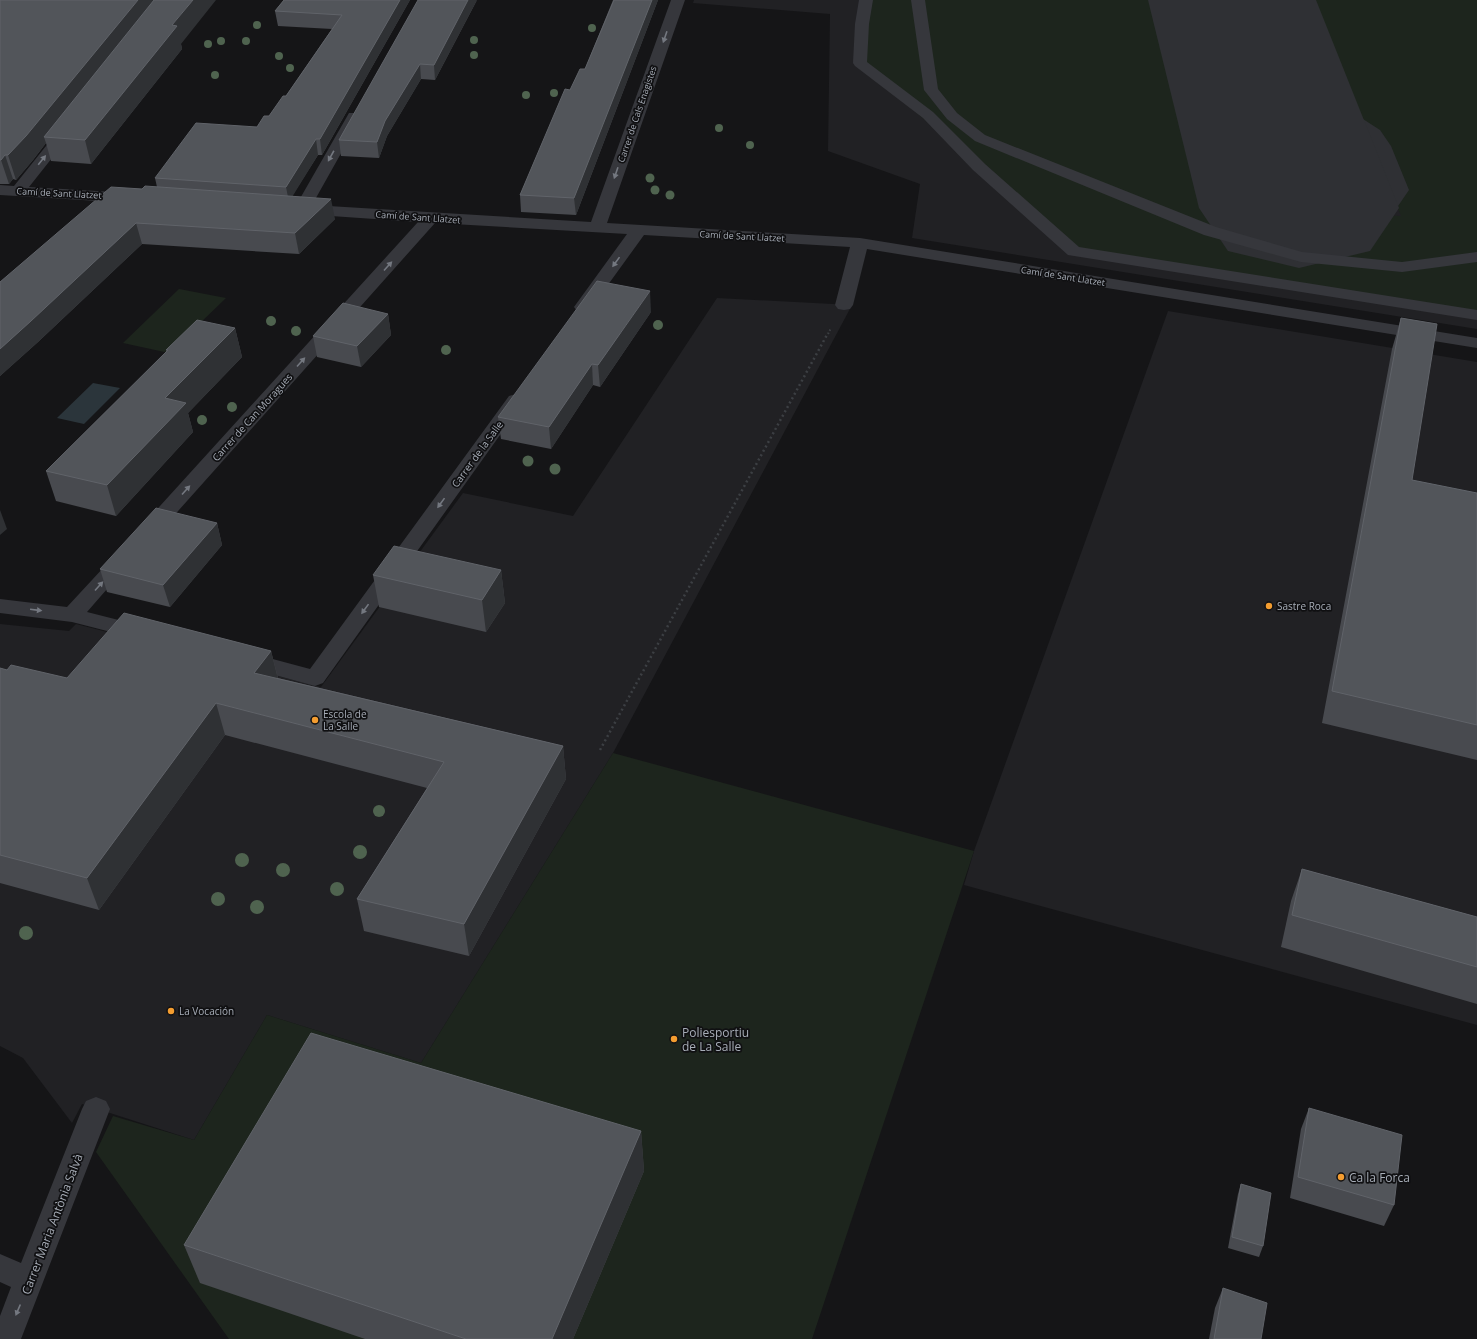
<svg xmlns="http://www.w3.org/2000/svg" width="1477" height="1339" viewBox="0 0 1477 1339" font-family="'Open Sans',sans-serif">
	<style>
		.built { fill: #212124 }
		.green { fill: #1d251d }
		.water { fill: #2b353b }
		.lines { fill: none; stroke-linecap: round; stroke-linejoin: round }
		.taxiway { fill: #2f3034; fill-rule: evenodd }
		.runway { fill: #2f3034; fill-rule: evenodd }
		.path-far1 { stroke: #3c3f43; stroke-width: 2; stroke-dasharray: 1.5 2; stroke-linecap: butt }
		.path { stroke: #3c3f43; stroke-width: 2.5; stroke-dasharray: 2 3; stroke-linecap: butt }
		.minor { fill: #36373c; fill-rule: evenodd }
		.tree { fill: #4f634f }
		.wall { fill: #484a4f }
		.shaded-wall { fill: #2f3134 }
		.building { fill: #52555a; stroke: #606369 }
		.oneway { fill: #747880 }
		.poi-dot { fill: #f49d30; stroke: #101012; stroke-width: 1.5 }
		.labels { text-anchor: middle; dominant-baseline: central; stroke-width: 3.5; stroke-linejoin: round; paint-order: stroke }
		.far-street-label { font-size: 9px; fill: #a7adb7; stroke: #101012 }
		.street-label { font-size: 10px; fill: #a7adb7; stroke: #101012 }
		.poi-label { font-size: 10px; fill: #a7adb7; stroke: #101012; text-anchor: start }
		.near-poi-label { font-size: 12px; fill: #a7adb7; stroke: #101012; text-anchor: start }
		.near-street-label { font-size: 12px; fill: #a7adb7; stroke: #101012 }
	</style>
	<rect width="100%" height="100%" fill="#151517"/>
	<!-- built -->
	<g class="built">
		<path d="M694,0H1477V329L912,238L920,184L828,151L830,14L693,3Z"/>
		<path d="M717,298L852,305L613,753L421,1063L267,1015L194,1140L82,1104L72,1123L23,1058L0,1046V624L69,631L76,624L321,687L463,493L573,516Z"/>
		<path d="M1168,311L1477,362V1025L964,885L974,851Z"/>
	</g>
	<!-- green -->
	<g class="green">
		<path d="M864,0H1190L1252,212L1401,216L1370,142L1308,103L1272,0H1477V315L1074,251L860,63Z"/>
		<path d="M179,289L226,298L169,353L123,343Z"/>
		<path d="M613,753L974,851L812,1339H229L96,1152L113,1116L194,1140L267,1015L421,1063Z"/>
	</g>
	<!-- water -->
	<path class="water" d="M93,383L120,388L84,424L57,418Z"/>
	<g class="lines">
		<!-- taxiway -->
		<path class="taxiway" d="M1263,60L1289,67L1304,81L1380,130L1391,146L1409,190L1396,209L1387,216L1343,228L1313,230L1297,227L1254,216L1241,209L1232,200L1215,172L1217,161L1237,133L1236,114L1227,82L1237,67ZM1304,148L1318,157L1327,182L1308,181L1293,172L1294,163Z"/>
		<!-- runway -->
		<path class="runway" d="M1148,0H1316L1399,208L1370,251L1299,268L1228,251L1199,208Z"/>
		<!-- path-far1 -->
		<path class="path-far1" d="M828,334L831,328"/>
		<!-- path -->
		<path class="path" d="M600,750L828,333"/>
		<!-- minor -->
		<g class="minor">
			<path d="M671,0H685L607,223L860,238L1477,338V348L867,249L853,305L850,309L844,310L838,309L835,305L850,247L644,235L589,311L583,312L577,311L574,307L627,234L435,223L154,538L147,540L140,538L137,533L140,528L418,222L302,214L296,212L294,209L349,113H359L362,116L312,205L591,222Z"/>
			<path d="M859,0H873L869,24L867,62L933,112L985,164L1079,247L1477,310V320L1068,255L973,170L923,118L855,66L853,63L855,24Z"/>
			<path d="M911,0H925L938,89L957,113L985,135L1216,227L1302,252L1402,262L1477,252V262L1402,272L1301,262L1204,235L975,141L947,119L924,90Z"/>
			<path d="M67,124L72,126L75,129L29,187L131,193L137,195L139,198L137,201L131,203L0,195V185L14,186L62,126Z"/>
			<path d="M516,394L523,396L525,400L323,683L315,686L239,665L236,660L239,655L247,652L310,669L509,396Z"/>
			<path d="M124,551L131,553L134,558L87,612L150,628L153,633L150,638L142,640L72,622L0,613V599L67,607L117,553Z"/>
			<path d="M96,1097L106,1101L110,1109L21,1339H0V1316L11,1287L0,1282V1254L21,1263L82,1109L86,1101Z"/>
		</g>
	</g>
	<!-- trees -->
	<g class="tree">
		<circle cx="257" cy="25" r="4"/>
		<circle cx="592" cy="28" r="4"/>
		<circle cx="474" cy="40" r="4"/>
		<circle cx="221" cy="41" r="4"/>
		<circle cx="246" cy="41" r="4"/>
		<circle cx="208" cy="44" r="4"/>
		<circle cx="474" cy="55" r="4"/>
		<circle cx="279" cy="56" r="4"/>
		<circle cx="290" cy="68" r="4"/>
		<circle cx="215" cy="75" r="4"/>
		<circle cx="554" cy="93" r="4"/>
		<circle cx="526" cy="95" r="4"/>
		<circle cx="719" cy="128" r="4"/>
		<circle cx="750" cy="145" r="4"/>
		<circle cx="650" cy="178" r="4.5"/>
		<circle cx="655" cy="190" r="4.5"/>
		<circle cx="670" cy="195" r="4.5"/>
		<circle cx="271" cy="321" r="5"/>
		<circle cx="658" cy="325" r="5"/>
		<circle cx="296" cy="331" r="5"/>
		<circle cx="446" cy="350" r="5"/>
		<circle cx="232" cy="407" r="5"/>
		<circle cx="202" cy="420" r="5"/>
		<circle cx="528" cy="461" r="5.5"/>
		<circle cx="555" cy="469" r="5.5"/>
		<circle cx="379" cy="811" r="6"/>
		<circle cx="360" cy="852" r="7"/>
		<circle cx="242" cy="860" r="7"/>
		<circle cx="283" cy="870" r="7"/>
		<circle cx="337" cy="889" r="7"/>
		<circle cx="218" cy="899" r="7"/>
		<circle cx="257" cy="907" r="7"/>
		<circle cx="26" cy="933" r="7"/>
	</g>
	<!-- wall -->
	<g class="wall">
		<path d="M0,0L181,44L182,49L91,164L51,161L46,143L33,160L16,180L13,179L9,184H0Z"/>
		<path d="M284,0H410L322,155H318L292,196L335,219L299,254L142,244L38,342L0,376V282L142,189L157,187L155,178L257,127L269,116L286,96L332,29L278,26L275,11Z"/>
		<path d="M477,0L435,80L421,79L387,136L379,158L341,156L339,140Z"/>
		<path d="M606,0H658L576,215L521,212L520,195L570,90L585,69L613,0Z"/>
		<path d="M651,312L600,387L593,385L551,449L501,439L498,417Z"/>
		<path d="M388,314L391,335L361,367L317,357L313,336Z"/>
		<path d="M1401,318L1412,480L1477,493V760L1322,723L1392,349Z"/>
		<path d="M235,328L242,357L188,413L193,432L116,516L56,501L46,471L167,352L166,350Z"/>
		<path d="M217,523L222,545L170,607L107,592L100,569Z"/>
		<path d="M501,570L505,603L486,632L379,607L373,575Z"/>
		<path d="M271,651L278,678L563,746L566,779L469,956L364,931L357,899L427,788L225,735L99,910L0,883V668L7,670L67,678Z"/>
		<path d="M1302,869L1477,917V1004L1281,947L1291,901Z"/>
		<path d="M1309,1108L1394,1205L1384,1226L1290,1198L1301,1129Z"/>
		<path d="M641,1131L644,1171L573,1339H365L200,1283L184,1245Z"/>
		<path d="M1241,1184L1263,1246L1259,1257L1228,1248L1238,1194Z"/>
		<path d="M1223,1288L1261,1339H1209L1215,1308Z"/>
	</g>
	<!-- shaded-wall -->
	<g class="shaded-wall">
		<path d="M138,0H161L44,137L46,143L33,160L16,180L8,155Z"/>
		<path d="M193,0H216L181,44L182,49L91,164L85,140L172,25Z"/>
		<path d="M400,0H410L322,155L320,139Z"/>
		<path d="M468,0H477L435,80L434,65Z"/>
		<path d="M652,0H658L576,215L574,198Z"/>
		<path d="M420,64L421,79L387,136L379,158L377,142L385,121Z"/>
		<path d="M316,139L318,155L289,202L286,187Z"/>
		<path d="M5,155L13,179L9,184L1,160Z"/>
		<path d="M331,199L335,219L299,254L295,233Z"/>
		<path d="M136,223L142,244L38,342L0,376V349Z"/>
		<path d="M650,291L651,312L600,387L598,365Z"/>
		<path d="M388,314L391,335L361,367L357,346Z"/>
		<path d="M235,328L242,357L188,413L193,432L116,516L107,485L165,398Z"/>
		<path d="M592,364L593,385L551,449L549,427Z"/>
		<path d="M0,510L7,529L0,535Z"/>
		<path d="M217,523L222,545L170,607L163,585Z"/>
		<path d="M501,570L505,603L486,632L482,600Z"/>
		<path d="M271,651L279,683L254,673Z"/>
		<path d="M216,703L225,735L99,910L87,878Z"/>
		<path d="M563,746L566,779L469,956L464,924Z"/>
		<path d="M641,1131L644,1171L573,1339H552Z"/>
	</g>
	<!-- building -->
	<g class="building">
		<path d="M0,0H138L26,136L8,155H5L1,160H0Z"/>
		<path d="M154,0H193L172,25L177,26L85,140L44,137Z"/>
		<path d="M284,0H400L320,139H316L286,187L155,178L196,123L257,127L264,116H269L283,96H286L342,15L275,11Z"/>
		<path d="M418,0H468L434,65L420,64L385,121L377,142L339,140Z"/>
		<path d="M614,0H652L574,198L520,195L565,89L570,90L580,69H585Z"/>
		<path d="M145,186L331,199L295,233L136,223L31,321L0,349V282L111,187L142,189Z"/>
		<path d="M597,281L650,291L598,365L592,364L549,427L498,417Z"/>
		<path d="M343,303L388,314L357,346L313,336Z"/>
		<path d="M1401,318L1437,324L1412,480L1477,493V725L1332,691Z"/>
		<path d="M197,320L235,328L165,398L186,403L107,485L46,471L168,350H166Z"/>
		<path d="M156,508L217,523L163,585L100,569Z"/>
		<path d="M394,546L501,570L482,600L373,575Z"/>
		<path d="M124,613L271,651L254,673L563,746L464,924L357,899L444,762L216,703L87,878L0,855V668L7,670L11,665L67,678Z"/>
		<path d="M1302,869L1477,917V967L1292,915Z"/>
		<path d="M311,1033L641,1131L552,1339H466L184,1245Z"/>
		<path d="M1309,1108L1402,1135L1394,1205L1298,1177Z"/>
		<path d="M1241,1184L1271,1193L1263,1246L1232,1237Z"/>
		<path d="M1223,1288L1267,1303L1261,1339H1214Z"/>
	</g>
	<!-- one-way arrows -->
	<defs><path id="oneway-solid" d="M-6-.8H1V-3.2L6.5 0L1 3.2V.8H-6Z"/></defs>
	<g class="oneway">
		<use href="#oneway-solid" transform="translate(665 37) rotate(109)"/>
		<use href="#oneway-solid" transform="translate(331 156) rotate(119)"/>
		<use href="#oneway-solid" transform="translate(42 160) rotate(-51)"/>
		<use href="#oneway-solid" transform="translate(616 173) rotate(109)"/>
		<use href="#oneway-solid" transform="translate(616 262) rotate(126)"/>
		<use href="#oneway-solid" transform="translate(388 266) rotate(-48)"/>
		<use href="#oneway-solid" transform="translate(301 362) rotate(-48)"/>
		<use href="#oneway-solid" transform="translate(186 490) rotate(-48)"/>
		<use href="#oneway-solid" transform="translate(441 503) rotate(126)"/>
		<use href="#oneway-solid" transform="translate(99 586) rotate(-48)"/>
		<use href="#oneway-solid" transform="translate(365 609) rotate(126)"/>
		<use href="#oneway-solid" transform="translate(36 610) rotate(7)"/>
		<use href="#oneway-solid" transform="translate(18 1310) rotate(113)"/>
	</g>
	<!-- markers -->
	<g class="poi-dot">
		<circle cx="1269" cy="606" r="4"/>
		<circle cx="315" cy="720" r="4"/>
		<circle cx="171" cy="1011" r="4"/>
		<circle cx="674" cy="1039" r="4"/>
		<circle cx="1341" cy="1177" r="4"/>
	</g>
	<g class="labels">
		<!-- far-street labels -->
		<g class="far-street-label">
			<text transform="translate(637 114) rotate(-71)">Carrer de Cals Enagistes</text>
			<text transform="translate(59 193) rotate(3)">Camí de Sant Llatzet</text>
			<text transform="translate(418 217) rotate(4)">Camí de Sant Llatzet</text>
			<text transform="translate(742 236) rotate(3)">Camí de Sant Llatzet</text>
			<text transform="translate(1063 276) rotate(9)">Camí de Sant Llatzet</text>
		</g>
		<!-- street labels -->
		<g class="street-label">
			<text transform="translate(252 417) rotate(-48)">Carrer de Can Moragues</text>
			<text transform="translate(477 454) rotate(-54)">Carrer de la Salle</text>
		</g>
		<!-- poi labels -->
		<g class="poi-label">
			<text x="1277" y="606">Sastre Roca</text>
			<text x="323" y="714">Escola de<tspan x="323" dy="12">La Salle</tspan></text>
			<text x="179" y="1011">La Vocación</text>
		</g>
		<!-- near-poi labels -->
		<g class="near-poi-label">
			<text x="682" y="1032">Poliesportiu<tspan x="682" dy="14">de La Salle</tspan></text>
			<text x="1349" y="1177">Ca la Forca</text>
		</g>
		<!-- near-street labels -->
		<g class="near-street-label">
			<text transform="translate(52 1224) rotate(-69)">Carrer Maria Antònia Salvà</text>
		</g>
	</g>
</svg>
